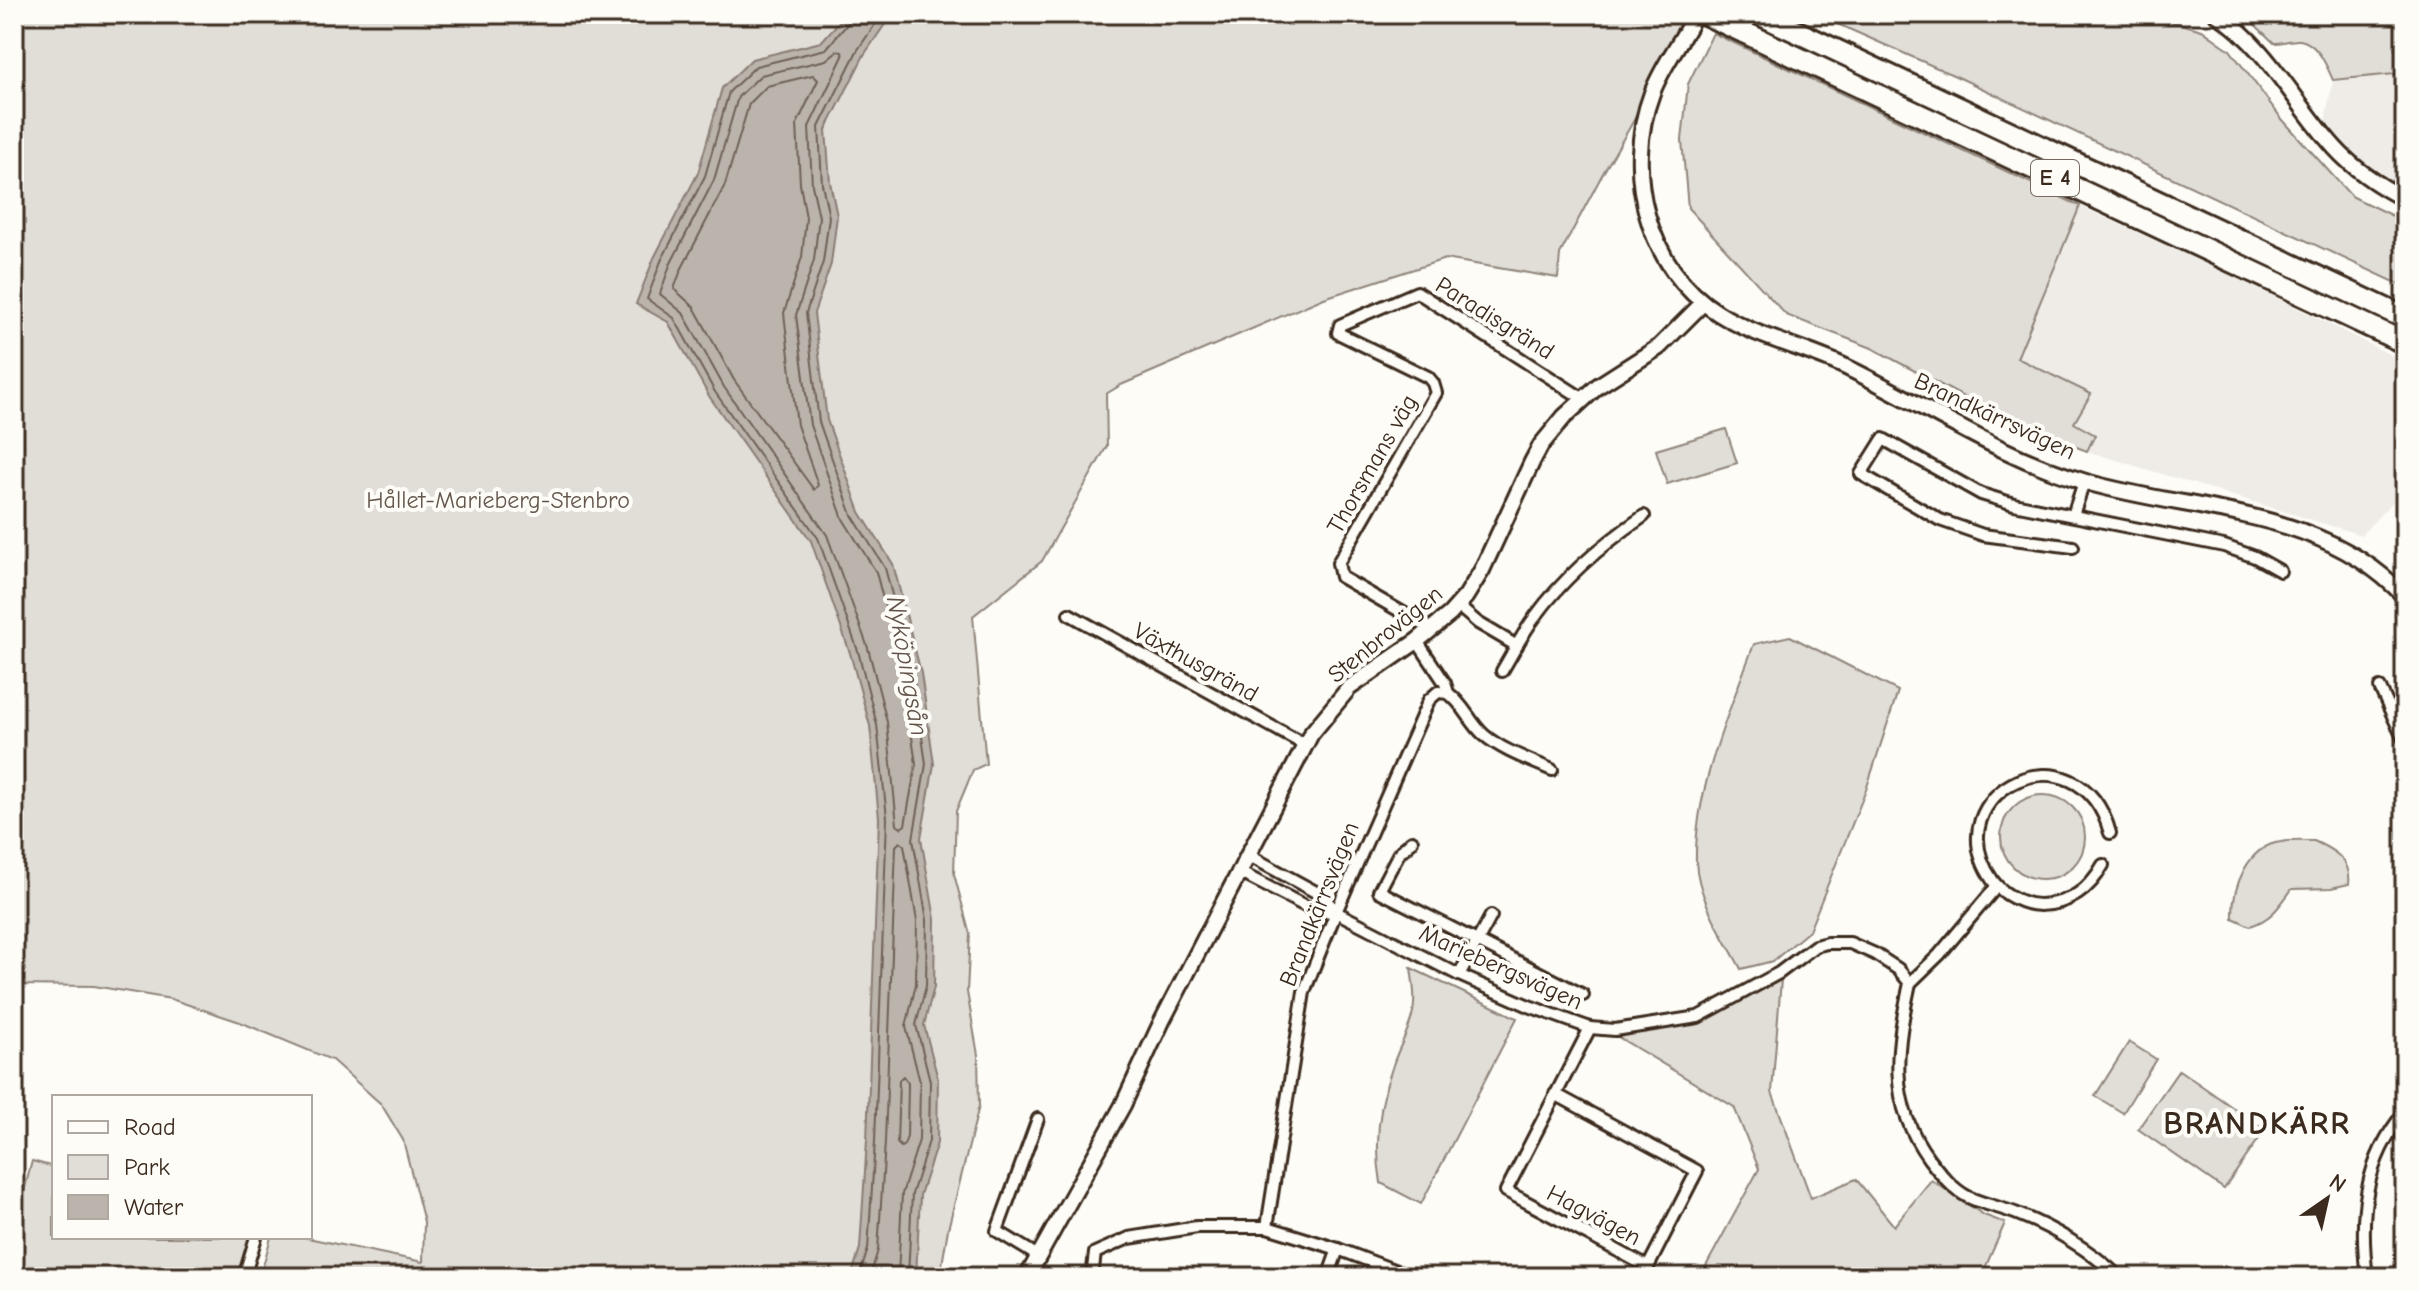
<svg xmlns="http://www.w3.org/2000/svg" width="2419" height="1291" viewBox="0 0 2419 1291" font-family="'Comic Neue',sans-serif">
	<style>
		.built { fill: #efece7 }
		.green { fill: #e1ded7; stroke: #8e847a; stroke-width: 2 }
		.water { fill: #bbb4ad; stroke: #887d74; stroke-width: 2 }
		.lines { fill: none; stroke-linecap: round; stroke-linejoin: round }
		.shore { stroke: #6e6157; stroke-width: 2 }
		.street-casing { stroke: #3b2a1e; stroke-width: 16 }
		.secondary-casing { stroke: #3b2a1e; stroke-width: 20 }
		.highway-casing { stroke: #3b2a1e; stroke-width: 26 }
		.street { stroke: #fdfcf7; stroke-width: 10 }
		.secondary { stroke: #fdfcf7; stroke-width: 14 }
		.highway { stroke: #fdfcf7; stroke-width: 20 }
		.labels { text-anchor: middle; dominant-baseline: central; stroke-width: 8; stroke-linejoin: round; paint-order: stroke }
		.shield { fill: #fdfcf7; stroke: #75695f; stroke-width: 2 }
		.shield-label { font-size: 22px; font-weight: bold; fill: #3b2a1e }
		.street-label { font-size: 24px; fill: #3b2a1e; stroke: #fdfcf7 }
		.park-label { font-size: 24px; fill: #64574c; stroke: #fdfcf7 }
		.water-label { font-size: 26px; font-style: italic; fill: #615349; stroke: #fdfcf7 }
		.district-label { font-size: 32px; font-weight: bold; letter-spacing: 2px; fill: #3b2a1e; stroke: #fdfcf7 }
	</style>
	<rect width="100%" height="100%" fill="#fdfcf7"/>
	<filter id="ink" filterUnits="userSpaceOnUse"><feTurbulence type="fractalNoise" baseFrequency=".0125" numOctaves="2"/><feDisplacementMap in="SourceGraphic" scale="16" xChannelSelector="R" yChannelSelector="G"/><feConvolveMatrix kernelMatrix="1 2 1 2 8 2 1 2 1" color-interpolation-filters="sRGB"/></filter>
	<g filter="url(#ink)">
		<!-- built -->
		<g class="built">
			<path d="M2405,73V192L2372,172L2343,145L2325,121L2333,80Z"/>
			<path d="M2080,206L2261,290L2405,362V489L2361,535L2087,451L2095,435L2074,423L2017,358Z"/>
		</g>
		<!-- green -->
		<g class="green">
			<path d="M14,14H1682L1693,19L1602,175L1560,254L1558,278L1445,259L1324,298L1121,385L1106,394L1107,446L1042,561L973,616L986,764L973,770L956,811L954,874L970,934L967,992L978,1055L979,1106L948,1229L940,1277H260L271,1237H303L423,1262L424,1222L403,1140L381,1104L332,1060L240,1022L171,999L94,986L16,985Z"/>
			<path d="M1815,14H2119L2167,20L2202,30L2230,50L2282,119L2351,196L2405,222V287L1960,78Z"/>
			<path d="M2244,14H2405V73L2333,80C2327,67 2318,43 2300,40C2293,39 2282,43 2274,43Z"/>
			<path d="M1713,33L2080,206L2017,358L2091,394L2074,423L2095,435L2087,451L2010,422L1872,348L1786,315L1688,208L1682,140L1688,84Z"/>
			<path d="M1726,429L1737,463L1667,484L1656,450Z"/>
			<path d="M1790,636L1898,691L1866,790L1809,931L1773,961L1741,969C1724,937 1698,899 1696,862C1694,790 1730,710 1754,644Z"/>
			<circle cx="2043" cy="837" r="42"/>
			<path d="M2314,841C2334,850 2352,860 2349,884L2331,888L2292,889C2279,907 2271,920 2250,926L2233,918C2232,888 2247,846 2281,842C2292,840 2303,841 2314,841Z"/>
			<path d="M1411,968L1517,1018L1421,1204L1381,1183C1374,1142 1379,1103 1393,1065C1399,1046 1409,1032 1413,1012C1416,997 1413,984 1411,968Z"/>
			<path d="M1781,980L1772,1092L1811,1198L1856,1179L1894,1226L1931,1180L1984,1215L2005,1223L1981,1277H1700L1759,1169L1734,1107L1615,1035L1699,1023Z"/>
			<path d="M2129,1042L2156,1059L2123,1113L2095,1096Z"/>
			<path d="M2179,1070L2265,1130L2224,1189L2138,1129Z"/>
			<path d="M32,1161L54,1167V1237H251L240,1277H14V1230Z"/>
		</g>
		<!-- water -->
		<path class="water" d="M846,14H892L864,55L826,130L830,182L837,216L831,264L814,313L827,420L860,512L893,564L921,673L934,764L921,838L935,919L934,987L924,1025L938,1079L937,1143L920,1195L916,1277H851L860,1248L867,1140L879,818L870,726L850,653L811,541L709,396L668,322L636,304L654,258L698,173L722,88L752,59L821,42Z"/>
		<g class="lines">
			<!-- shore -->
			<g class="shore">
				<path d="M851,14L849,22L826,49L756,66L729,92L705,176L661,261L647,299L674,318L715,392L818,538L858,651L877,725L887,818L875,1141L868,1249L859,1277"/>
				<path d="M882,14L857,51L819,127L822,184L829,217L823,262L806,313L819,422L852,515L885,568L913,675L926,764L913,839L927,920L926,986L916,1025L930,1081L929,1141L912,1194L908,1277"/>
				<path d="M837,51L842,52L843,56L809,127L812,185L819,217L814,260L796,315L810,425L843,519L876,572L903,677L916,764L905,825L901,828L897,825L887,722L868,648L827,535L724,387L683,313L660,294L670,265L714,180L738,97L761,75L826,60Z"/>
				<path d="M813,75L818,80L797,124L800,184L806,218L802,257L784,313L797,425L818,485L814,490L734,380L694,307L674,289L681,270L725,185L749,104L767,86Z"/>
				<path d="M903,1076L908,1083L907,1137L904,1145L901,1147L897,1143L899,1080Z"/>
				<path d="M870,1277L878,1250L885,1142L896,846L900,842L904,845L917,921L916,984L906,1027L920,1082L919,1140L902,1194L898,1277"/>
			</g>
			<!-- street casing -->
			<g class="street-casing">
				<g id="street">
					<path d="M2073,515L2084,482"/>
					<path d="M2073,547L1983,535L1940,520L1861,474L1883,439L1981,494L2014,504L2224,546L2255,557L2280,571"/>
					<path d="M1458,606L1478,623L1517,646"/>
					<path d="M1069,614L1305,745"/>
					<path d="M1431,629L1341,577L1338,563L1436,393L1433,383L1428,377L1338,333L1340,325L1417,292L1582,398"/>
					<path d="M1417,641L1445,683L1448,693"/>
					<path d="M1502,671C1513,653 1522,634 1535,617C1564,577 1603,544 1644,516"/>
					<path d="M2380,688L2405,742"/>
					<path d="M1412,841L1399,853L1379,891L1583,995"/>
					<path d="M1248,855L1323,896L1336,912L1459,975L1529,1006L1590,1028L1615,1030L1698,1017L1779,973L1815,946L1827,943H1850L1875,954L1898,969L1910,983C1896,1048 1887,1102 1929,1159C1940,1173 1952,1189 1968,1197C1983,1204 1999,1207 2015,1213C2052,1227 2090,1250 2119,1277"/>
					<path d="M2103,865C2089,890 2070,904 2040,905C2024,905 2003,895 1993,881C1931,792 2079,720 2110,833"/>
					<path d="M1239,872L1315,911L1336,912"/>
					<path d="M1459,975L1491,916"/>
					<path d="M1910,983L1939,955L1997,886"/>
					<path d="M1555,1094L1697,1171L1648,1267L1506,1191L1590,1028"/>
					<path d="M1267,1227L1304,992L1336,912L1429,700L1438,692L1448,693C1464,704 1470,723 1484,735C1503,751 1530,760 1552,770"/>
					<path d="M1038,1256L997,1231L1038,1119"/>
					<path d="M244,1277L256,1237"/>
					<path d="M1092,1277L1095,1253L1129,1238L1197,1227H1267L1338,1249L1412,1277"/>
					<path d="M1328,1277L1338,1249"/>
					<path d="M2367,1277C2359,1216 2364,1160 2405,1112"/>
				</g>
			</g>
			<!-- secondary casing -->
			<g class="secondary-casing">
				<g id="secondary">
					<path d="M2217,14C2268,47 2295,104 2335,148C2355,170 2379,186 2405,199"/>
					<path d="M1690,24C1678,46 1661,69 1652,93C1623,170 1646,268 1718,313C1759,339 1809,348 1852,370C1929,408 2003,458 2086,482C2197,514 2321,507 2405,597"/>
					<path d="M1027,1277L1123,1105L1162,1021L1311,734L1349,688L1417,641L1450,614L1466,596L1482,570L1532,462L1541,445L1564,417L1598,386L1659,347L1703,303"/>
				</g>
			</g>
			<!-- highway casing -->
			<g class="highway-casing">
				<g id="highway">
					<path d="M1705,14L2405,343"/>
					<path d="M1759,14L2405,318"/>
				</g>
			</g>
			<!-- street -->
			<use href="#street" class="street"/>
			<!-- secondary -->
			<use href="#secondary" class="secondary"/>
			<!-- highway -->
			<use href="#highway" class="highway"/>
		</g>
	</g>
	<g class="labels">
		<!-- shield labels -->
		<rect class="shield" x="2031" y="160" width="48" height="36" rx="6"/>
		<g class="shield-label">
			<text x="2055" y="178">E 4</text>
		</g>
		<!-- street labels -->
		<g class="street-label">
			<text transform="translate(1495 318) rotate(32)">Paradisgränd</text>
			<text transform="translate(1995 416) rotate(25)">Brandkärrsvägen</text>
			<text transform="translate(1372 464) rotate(-60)">Thorsmans väg</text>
			<text transform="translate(1385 634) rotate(-39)">Stenbrovägen</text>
			<text transform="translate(1196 662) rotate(29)">Växthusgränd</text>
			<text transform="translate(1319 904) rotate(-68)">Brandkärrsvägen</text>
			<text transform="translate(1501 967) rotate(24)">Mariebergsvägen</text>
			<text transform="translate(1594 1215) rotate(28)">Hagvägen</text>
		</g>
		<!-- park labels -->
		<g class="park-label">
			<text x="498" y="500">Hållet-Marieberg-Stenbro</text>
		</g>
		<!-- water labels -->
		<g class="water-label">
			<text transform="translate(907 666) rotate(80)">Nyköpingsån</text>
		</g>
		<!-- district labels -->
		<g class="district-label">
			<text x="2257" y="1123">BRANDKÄRR</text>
		</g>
	</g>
	<!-- margin -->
	<rect width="2419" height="1291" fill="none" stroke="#fdfcf7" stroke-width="48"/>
	<rect x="24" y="24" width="2371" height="1243" fill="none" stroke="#3b2a1e" stroke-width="3" filter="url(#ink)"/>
	<!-- legend -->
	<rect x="52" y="1095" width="260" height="144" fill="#fdfcf7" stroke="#afa8a0" stroke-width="2"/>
	<rect x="68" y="1121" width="40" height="12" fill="#fdfcf7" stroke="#afa8a0" stroke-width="2"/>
	<text x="124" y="1135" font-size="24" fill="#3b2a1e">Road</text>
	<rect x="68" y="1155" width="40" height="24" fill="#e1ded7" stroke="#afa8a0" stroke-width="2"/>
	<text x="124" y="1175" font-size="24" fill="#3b2a1e">Park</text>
	<rect x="68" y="1195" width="40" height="24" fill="#bbb4ad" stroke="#afa8a0" stroke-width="2"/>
	<text x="124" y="1215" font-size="24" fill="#3b2a1e">Water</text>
	<!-- north arrow -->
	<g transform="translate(2327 1199) rotate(34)" stroke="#fdfcf7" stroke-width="6" paint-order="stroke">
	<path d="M0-6L14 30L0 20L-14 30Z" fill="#3b2a1e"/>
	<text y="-12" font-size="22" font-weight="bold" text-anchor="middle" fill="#3b2a1e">N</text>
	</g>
</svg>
